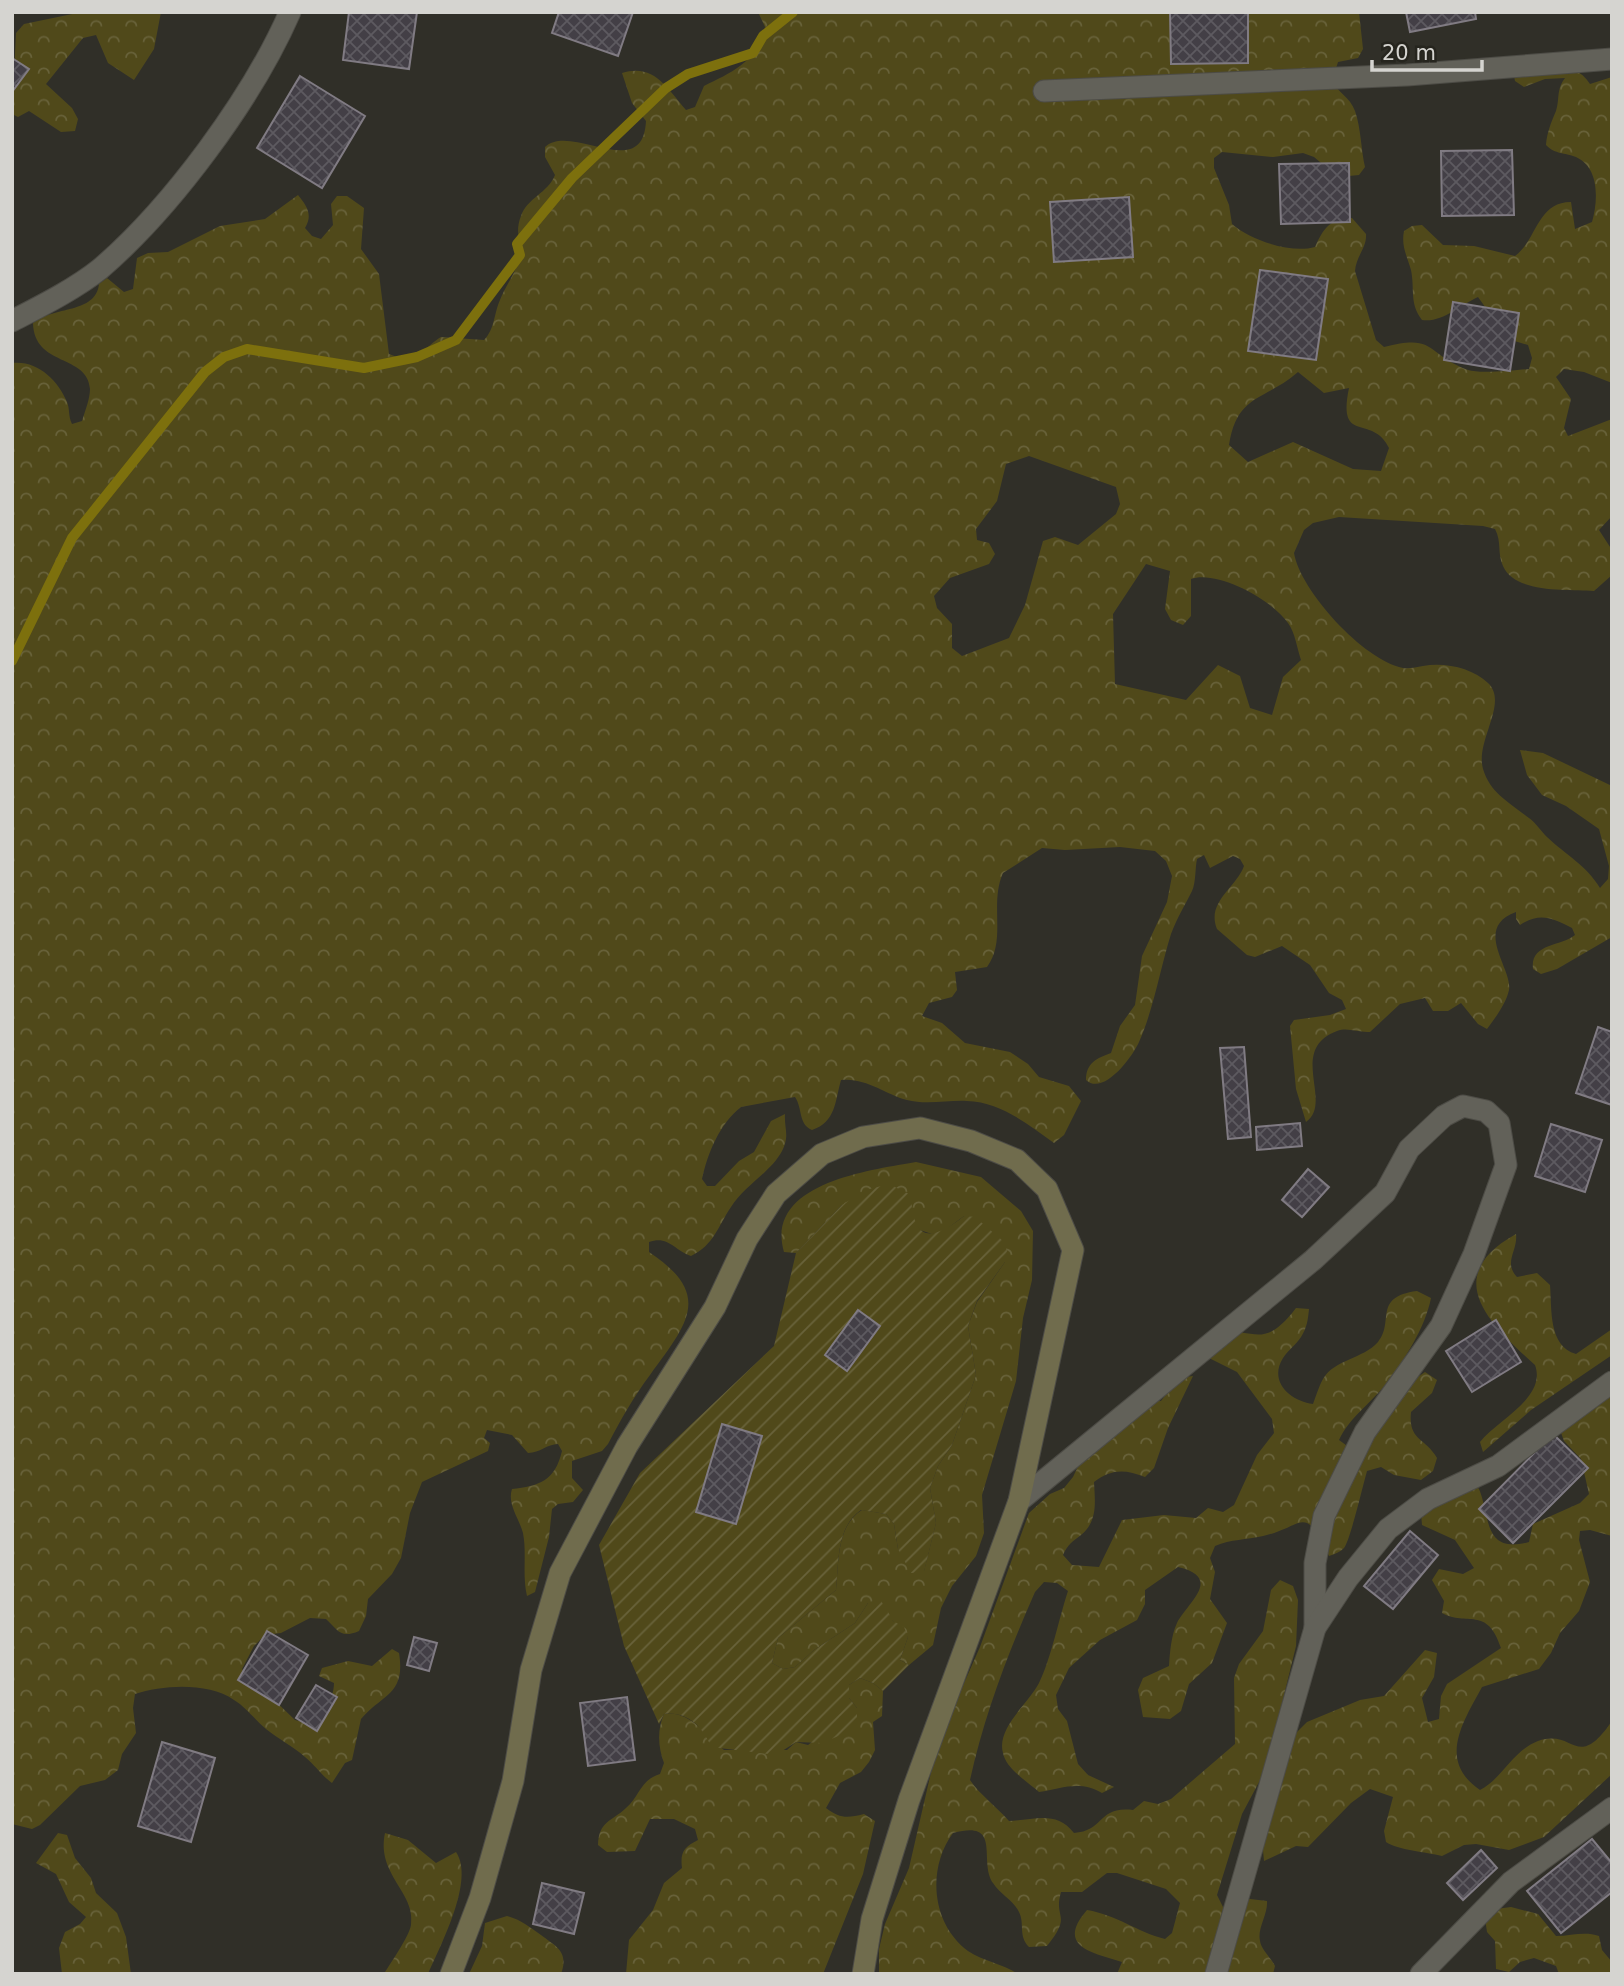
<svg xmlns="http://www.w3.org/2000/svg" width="1624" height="1986" viewBox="0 0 1624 1986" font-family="'DejaVu Sans',sans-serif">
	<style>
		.forest { fill: url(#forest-crowns); fill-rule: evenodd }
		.garden { fill: url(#garden-furrows) }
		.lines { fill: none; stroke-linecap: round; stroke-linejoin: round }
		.stream { stroke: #7d700d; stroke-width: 10 }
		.building { fill: url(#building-cross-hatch); stroke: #807b83; stroke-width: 2 }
		.street-casing { stroke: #4d4c46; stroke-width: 23 }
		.secondary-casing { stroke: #4d4c46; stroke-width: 23 }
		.street { stroke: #626159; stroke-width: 21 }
		.secondary { stroke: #706c4d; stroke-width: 21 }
	</style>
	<defs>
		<pattern id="forest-crowns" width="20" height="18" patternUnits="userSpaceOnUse" patternTransform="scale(1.75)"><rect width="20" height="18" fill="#50491a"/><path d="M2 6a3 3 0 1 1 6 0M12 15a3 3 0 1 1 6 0" fill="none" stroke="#68623a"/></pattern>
		<pattern id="garden-furrows" width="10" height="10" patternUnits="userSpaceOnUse" patternTransform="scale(1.75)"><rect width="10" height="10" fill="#50491a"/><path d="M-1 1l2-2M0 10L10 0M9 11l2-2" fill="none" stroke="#68623a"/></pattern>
		<pattern id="building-cross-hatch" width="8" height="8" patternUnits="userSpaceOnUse" patternTransform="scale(1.75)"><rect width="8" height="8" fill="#433f46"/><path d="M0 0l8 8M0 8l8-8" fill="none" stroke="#5d5a60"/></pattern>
	</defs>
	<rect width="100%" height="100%" fill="#302f28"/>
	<!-- forest -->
	<g class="forest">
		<path d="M82,12H161L154,49L134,80L108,63L96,35L83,38L46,84L72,108L78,119L75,131L61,132L29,111L18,117L12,114L16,33L24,24Z"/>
		<path d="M758,12H1359L1363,49L1358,58L1338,62L1332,81C1338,93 1350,97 1355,111C1361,128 1361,150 1365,167L1359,175L1338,177L1314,157L1303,153L1273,157L1222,152L1214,158V168L1229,205L1232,224C1250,240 1291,254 1315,247C1323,229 1330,218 1352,218L1366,234C1367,248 1356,256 1355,271L1376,340L1384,347C1437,333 1425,354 1468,370C1480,374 1516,370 1529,369L1532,358L1528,345L1508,339L1478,297C1460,305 1442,323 1422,320C1409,303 1415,289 1411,270C1407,256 1401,246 1404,231L1412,226L1422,225L1443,245L1474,246L1515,256C1537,240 1537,202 1571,202L1575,229L1592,222C1598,201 1600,168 1576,157C1564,152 1556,155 1546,145C1547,132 1551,123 1556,111C1560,99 1556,90 1565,78L1545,79L1524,87L1515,81L1513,71C1540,68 1573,57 1590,84L1612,77V383L1584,372L1564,369L1556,377L1571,399L1564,428L1568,436L1612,419V516L1599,530L1612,550V575L1594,591C1569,589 1515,594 1503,566C1497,553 1502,542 1495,529L1483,526L1339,517L1313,523L1304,530L1294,553C1300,590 1363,660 1403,668C1410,669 1416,667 1423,666C1445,662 1472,668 1488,683C1509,703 1475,741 1483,769C1490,793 1510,803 1529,818C1536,823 1541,831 1547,837C1566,855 1586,865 1600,888L1608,879L1609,866L1599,829L1566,806L1542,795L1527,775L1520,750L1543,753L1612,786V937L1557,969L1541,974L1533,969C1530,943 1560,947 1575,935L1572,928C1552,918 1540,912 1520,925L1516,919V912C1472,928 1513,969 1509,990C1506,1004 1495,1018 1487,1029L1478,1024L1461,1003L1448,1011H1433L1425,998L1400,1004L1370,1032C1359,1033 1348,1027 1337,1031C1287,1050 1334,1102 1306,1122L1296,1089L1290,1026L1294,1020L1330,1015L1346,1009L1342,1000L1329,993L1310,965L1282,946L1255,957L1247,955L1217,929C1206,902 1236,888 1244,866L1240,859L1233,856L1210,868L1204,855L1197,859C1195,868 1196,882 1192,891C1185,905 1177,918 1171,934C1160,969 1154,1008 1139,1042C1132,1058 1103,1096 1086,1080C1086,1063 1097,1058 1111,1053L1120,1026L1135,1005L1142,956L1167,902L1172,876L1166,861L1155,851L1120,847L1065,850L1042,848L1003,873C989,904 1007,940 987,967L955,972L957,990L952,997L929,1003L922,1016L942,1023L965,1043L1010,1052L1028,1064L1039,1077L1069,1086L1081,1101L1064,1135L1054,1143C1027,1124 1001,1102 967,1101C948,1100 926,1105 907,1100C885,1094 865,1077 841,1080C835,1101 836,1122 812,1130C798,1124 803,1109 795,1097L741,1107C720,1123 707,1154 702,1179L707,1186H715L739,1161L754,1152L771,1121L785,1114C784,1129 790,1135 782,1151C771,1172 744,1186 731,1207C718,1226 714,1245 691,1256C674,1250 668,1235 649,1242V1252C714,1295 687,1324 650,1375C634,1396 620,1421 608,1444L602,1451L572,1461V1478L583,1490L573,1502L558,1504L552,1509L549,1537L535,1592L527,1596C522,1575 527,1553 523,1533C519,1518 507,1504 512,1489C539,1486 555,1481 562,1451L558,1444C547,1444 540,1453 528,1453L512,1435L487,1430L484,1438L490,1443L488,1451L422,1482L410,1513L401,1558L392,1574L368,1599L366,1616L359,1631C340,1639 338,1630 326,1619L310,1618L281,1633L265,1635L254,1646L242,1669L295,1720C316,1727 334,1703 334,1683L319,1676L322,1668L348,1661L372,1666L392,1649L399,1653C406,1695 382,1694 361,1719L352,1760L345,1763L332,1783C321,1775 315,1765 305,1757C293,1746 278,1739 266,1729C255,1720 246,1707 234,1700C208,1682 163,1685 135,1694L133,1708L136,1733L122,1754L118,1770L105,1780L80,1786L40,1825L32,1829L12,1824V363C37,360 58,380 67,402C70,409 68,416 72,424L82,421C85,411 90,399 90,389C88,354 34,367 33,323C53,306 96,314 99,284L107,278L124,292L133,289L137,258L148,253L168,252L220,226L265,219L298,195C307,206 313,215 305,228L312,236L321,239L333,225L331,204L337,196H347L364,208L361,249L379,274L389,354C419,366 420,350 441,337L484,340C495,329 494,313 500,300C505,286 519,269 520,254C520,241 515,231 521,216C527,198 548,193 555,175L545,157V147C571,122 643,184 646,121L632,103L622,73C654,63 667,88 686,110L695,107L704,86C731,73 760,60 765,27ZM1298,372L1324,393L1349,388C1337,446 1372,413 1389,448L1381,471L1353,469L1293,442L1248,462L1229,445C1237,393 1265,401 1298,372ZM1029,456L1116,487L1120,504L1116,514L1078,545L1055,537L1043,541L1025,605L1009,638L962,656L952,648V624L937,608L934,596L950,578L989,564L995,554L989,543L977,540L976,529L997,501L1006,464ZM1146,564L1170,571L1165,609L1171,620L1183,625L1191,616V579C1218,570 1272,600 1288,623C1295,632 1297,648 1301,660L1283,677L1272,715L1250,708L1240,676L1218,665L1186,700L1115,684L1113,614Z"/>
		<path d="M916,1162L981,1177L1021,1211L1033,1231L1032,1280L1023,1318L1016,1381L982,1495L984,1533L976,1556L952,1586L941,1608L933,1645L909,1665L900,1660L908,1637L893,1621L868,1603L855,1623L814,1650L795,1667L783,1669L772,1663L778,1638L836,1590C839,1563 836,1526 862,1510L886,1514L894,1524L898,1549L924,1571L936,1523L930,1488L938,1466L952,1445L976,1375L968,1326L977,1302L1005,1262L964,1216L944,1231L932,1234L920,1230L912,1220L842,1205L796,1253L784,1252C764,1183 871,1170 916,1162Z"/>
		<path d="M1516,1234C1518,1251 1503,1262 1517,1277L1537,1273L1550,1285C1552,1309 1548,1346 1576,1354L1612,1329V1355L1531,1410L1483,1452L1480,1442C1497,1420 1547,1398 1535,1365C1490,1324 1439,1277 1516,1234Z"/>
		<path d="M1417,1291L1431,1298C1425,1328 1404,1361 1385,1385C1369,1405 1350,1417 1339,1440L1350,1448L1401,1389L1425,1372L1437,1380L1432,1393L1411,1412C1408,1441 1425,1437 1437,1458L1433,1471L1421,1480L1394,1475L1381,1467L1367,1471C1363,1485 1350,1541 1344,1548C1340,1552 1335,1554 1329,1556C1304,1502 1304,1527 1263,1536C1246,1540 1231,1539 1215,1546L1210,1558L1215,1572L1210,1599L1227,1623L1212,1663L1189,1684L1181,1711L1170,1719L1143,1717L1138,1690L1143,1678L1169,1666C1170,1652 1171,1636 1177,1623C1187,1603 1224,1578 1178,1567L1145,1590V1604L1137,1620L1100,1640L1069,1668L1056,1695L1058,1709L1067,1721L1078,1764L1088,1775L1114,1787L1102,1793C1081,1780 1062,1788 1039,1792C1028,1782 1006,1769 1003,1753C996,1728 1029,1703 1039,1683C1051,1659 1059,1618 1068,1591L1057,1583L1044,1582L1035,1592C1008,1653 984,1716 970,1780C980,1795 996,1806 1009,1821C1035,1820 1056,1810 1074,1833C1105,1831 1097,1806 1133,1810L1144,1801L1158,1804L1171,1799L1235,1744L1234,1678L1239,1664L1263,1631L1271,1590L1280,1580L1293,1586L1298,1600L1296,1646L1266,1769L1242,1814L1217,1895L1223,1907L1250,1899L1267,1901C1268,1915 1257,1928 1260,1941C1261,1949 1271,1958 1275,1966L1273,1974H1117L1122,1962C1093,1953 1055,1947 1087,1910C1117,1915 1137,1932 1165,1939L1172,1933L1180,1903L1166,1889L1117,1873H1107L1082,1892H1061C1053,1919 1073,1914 1047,1946L1029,1947C1018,1936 1025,1924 1019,1912C1014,1901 1000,1894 993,1883C978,1861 1003,1819 953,1833C927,1868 931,1924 968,1951C983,1961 1003,1964 1018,1974H879V1949L885,1924L909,1868L938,1742L980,1647L1029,1513L1050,1494L1064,1488L1073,1477L1092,1437L1119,1405L1131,1400L1161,1401L1178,1378L1193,1376L1168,1428L1154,1468L1145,1477C1125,1469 1111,1469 1094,1482C1095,1502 1098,1521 1081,1535C1072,1542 1068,1544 1063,1555L1072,1565L1099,1567L1122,1520L1164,1515L1196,1518L1208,1508L1223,1512L1234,1505L1257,1455L1274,1433L1272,1419L1237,1372L1201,1354V1342L1209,1331C1256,1327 1262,1352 1296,1308L1309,1309C1308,1319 1307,1328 1301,1337C1296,1345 1288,1350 1283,1358C1268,1382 1291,1401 1313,1404C1316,1396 1319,1386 1323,1379C1335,1359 1363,1359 1378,1342C1395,1322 1372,1297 1417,1291Z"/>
		<path d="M1612,1394V1536L1590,1530L1580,1531L1579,1540L1590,1582L1579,1611L1560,1633L1551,1653L1539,1669L1482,1687C1463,1722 1437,1761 1480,1790C1503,1778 1512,1751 1538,1741C1575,1728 1576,1773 1612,1721V1774L1544,1837L1509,1850L1476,1844L1464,1845L1442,1856C1426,1852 1398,1850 1386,1842L1384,1831L1393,1797L1370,1789L1351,1803L1308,1847L1296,1846L1264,1861L1262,1839L1290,1739L1307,1722L1360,1700L1384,1696L1425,1650L1437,1653L1434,1677L1422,1698L1428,1722L1439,1719L1441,1696L1447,1684L1501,1648C1487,1605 1467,1627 1442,1613L1444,1601L1432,1580L1439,1569L1463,1574L1474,1568L1455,1540L1422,1525L1421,1513L1478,1487C1491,1513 1481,1555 1529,1542L1533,1524L1580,1503L1589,1494L1581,1459L1564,1441L1560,1430Z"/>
		<path d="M860,1678L873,1683L883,1691L882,1716L873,1722L875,1750L869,1762L861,1772L840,1783L826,1808C840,1819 848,1818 864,1814L875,1821L863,1874L823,1974H626L629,1940L653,1910L664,1883L682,1868C680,1852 684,1847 698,1840L695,1829L674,1819H650L635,1851L607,1852L598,1845C599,1821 611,1822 626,1808C640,1796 640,1780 660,1774L664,1763C658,1747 657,1730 664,1714C690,1710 705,1735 724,1750H787L796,1742L808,1745L857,1708L849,1698V1685Z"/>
		<path d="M58,1833L67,1835L75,1858L91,1878L96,1893L117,1913L126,1937L131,1974H62L59,1948L65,1932L80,1924L86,1917L69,1902L56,1874L36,1863Z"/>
		<path d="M385,1833L408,1840L436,1863L456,1852C475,1880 441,1944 428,1974H384C391,1962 409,1937 411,1925C416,1892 376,1875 385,1833Z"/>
		<path d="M1511,1907L1538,1914L1556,1936C1572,1936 1584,1931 1599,1936L1602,1950L1612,1962V1974H1559L1556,1966L1534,1958L1520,1962L1509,1972L1496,1969L1495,1941L1487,1932L1485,1918L1496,1909Z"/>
		<path d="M507,1916C522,1920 529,1927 541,1935C557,1947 569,1952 561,1974H469L482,1946L485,1923Z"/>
	</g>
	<!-- garden -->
	<path class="garden" d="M889,1184L911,1195C913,1242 931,1242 964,1216L975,1217L1003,1241L1007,1251L1005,1262L977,1301L968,1326L976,1375L952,1445L938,1466L930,1488L936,1523L924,1572L911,1573L898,1549L894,1524L886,1514L861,1510C836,1527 839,1563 836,1590L778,1638L772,1663L783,1669L795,1667L814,1650L855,1623L868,1603L880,1599L893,1621L904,1627L908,1637L900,1660L909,1665L883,1691L873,1683L860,1678L849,1685V1698L857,1708V1720L848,1732L822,1743L796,1742L776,1755L711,1747C703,1726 686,1711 664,1714L659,1724L624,1646L599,1545L640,1473L774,1346L796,1253L842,1205L866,1190Z"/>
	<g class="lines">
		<!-- stream -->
		<path class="stream" d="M12,661L72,538L205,372L224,357L247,349L364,368L417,357L456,340L520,255L517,244L572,178L666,88L688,74L753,53L763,36L793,12"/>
	</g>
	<!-- building -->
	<g class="building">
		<path d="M349,12H417L409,69L343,60Z"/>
		<path d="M559,12H633L618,56L552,33Z"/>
		<path d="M1170,12H1248V63L1171,64Z"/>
		<path d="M1406,12H1475L1476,19L1410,32Z"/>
		<path d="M12,58L29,69L12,92Z"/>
		<path d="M300,76L365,116L322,188L257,148Z"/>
		<path d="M1512,150L1514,215L1442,216L1441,151Z"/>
		<path d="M1349,163L1350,222L1281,224L1279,164Z"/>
		<path d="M1129,197L1133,257L1054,262L1050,202Z"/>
		<path d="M1260,270L1328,279L1316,360L1248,351Z"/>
		<path d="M1453,302L1519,313L1510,371L1444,360Z"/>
		<path d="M1598,1027L1612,1032V1105L1576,1093Z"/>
		<path d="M1244,1047L1251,1137L1228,1139L1220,1048Z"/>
		<path d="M1300,1123L1302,1146L1257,1150L1256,1127Z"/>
		<path d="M1551,1124L1602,1140L1585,1192L1535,1176Z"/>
		<path d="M1308,1169L1329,1187L1302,1217L1282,1200Z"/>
		<path d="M858,1310L880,1326L847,1371L825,1355Z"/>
		<path d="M1496,1320L1521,1362L1472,1392L1446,1351Z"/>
		<path d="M722,1424L762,1436L736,1524L696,1512Z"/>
		<path d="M1553,1434L1588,1468L1513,1543L1479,1509Z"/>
		<path d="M1410,1531L1438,1555L1393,1609L1364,1586Z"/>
		<path d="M267,1631L308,1655L279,1705L238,1680Z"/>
		<path d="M414,1637L437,1643L429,1671L407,1665Z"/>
		<path d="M316,1685L337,1697L317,1731L296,1718Z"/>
		<path d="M627,1697L635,1760L588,1766L580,1703Z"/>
		<path d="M162,1742L215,1758L191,1842L138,1826Z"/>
		<path d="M1592,1839L1612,1863V1892L1561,1933L1527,1891Z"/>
		<path d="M1481,1850L1497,1868L1463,1900L1447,1883Z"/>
		<path d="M542,1883L584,1893L574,1934L533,1924Z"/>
	</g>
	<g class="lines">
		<!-- street casing -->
		<g class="street-casing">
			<g id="street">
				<path d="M1044,91L1407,75L1612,59"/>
				<path d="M12,321C41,306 75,289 100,269C171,208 252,99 290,12"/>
				<path d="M1019,1501L1313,1260L1385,1193L1409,1149L1444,1116L1463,1106L1486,1111L1499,1123L1506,1165L1474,1254L1441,1326L1365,1432L1324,1516L1315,1563V1628"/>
				<path d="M1216,1974L1315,1628L1348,1578L1388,1529L1428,1499L1498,1466L1612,1382"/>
				<path d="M1421,1974L1511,1882L1612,1808"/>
			</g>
		</g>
		<!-- secondary casing -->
		<g class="secondary-casing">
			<path id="secondary" d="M451,1974L480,1898L513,1781L531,1670L560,1573L627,1446L715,1307L747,1239L776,1194L822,1154L863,1137L920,1128L971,1141L1017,1160L1047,1189L1073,1250L1019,1501L909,1800L872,1919L863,1974"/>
		</g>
		<!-- street -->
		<use href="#street" class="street"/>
		<!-- secondary -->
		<use href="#secondary" class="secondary"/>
	</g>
	<!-- border -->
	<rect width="1624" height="1986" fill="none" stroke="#d5d4d0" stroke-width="28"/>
	<!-- scale -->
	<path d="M1372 60v10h110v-10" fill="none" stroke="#d5d4d0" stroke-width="3.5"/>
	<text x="1382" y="60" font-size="21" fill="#d5d4d0" stroke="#26251e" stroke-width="5" paint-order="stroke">20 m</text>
</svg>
